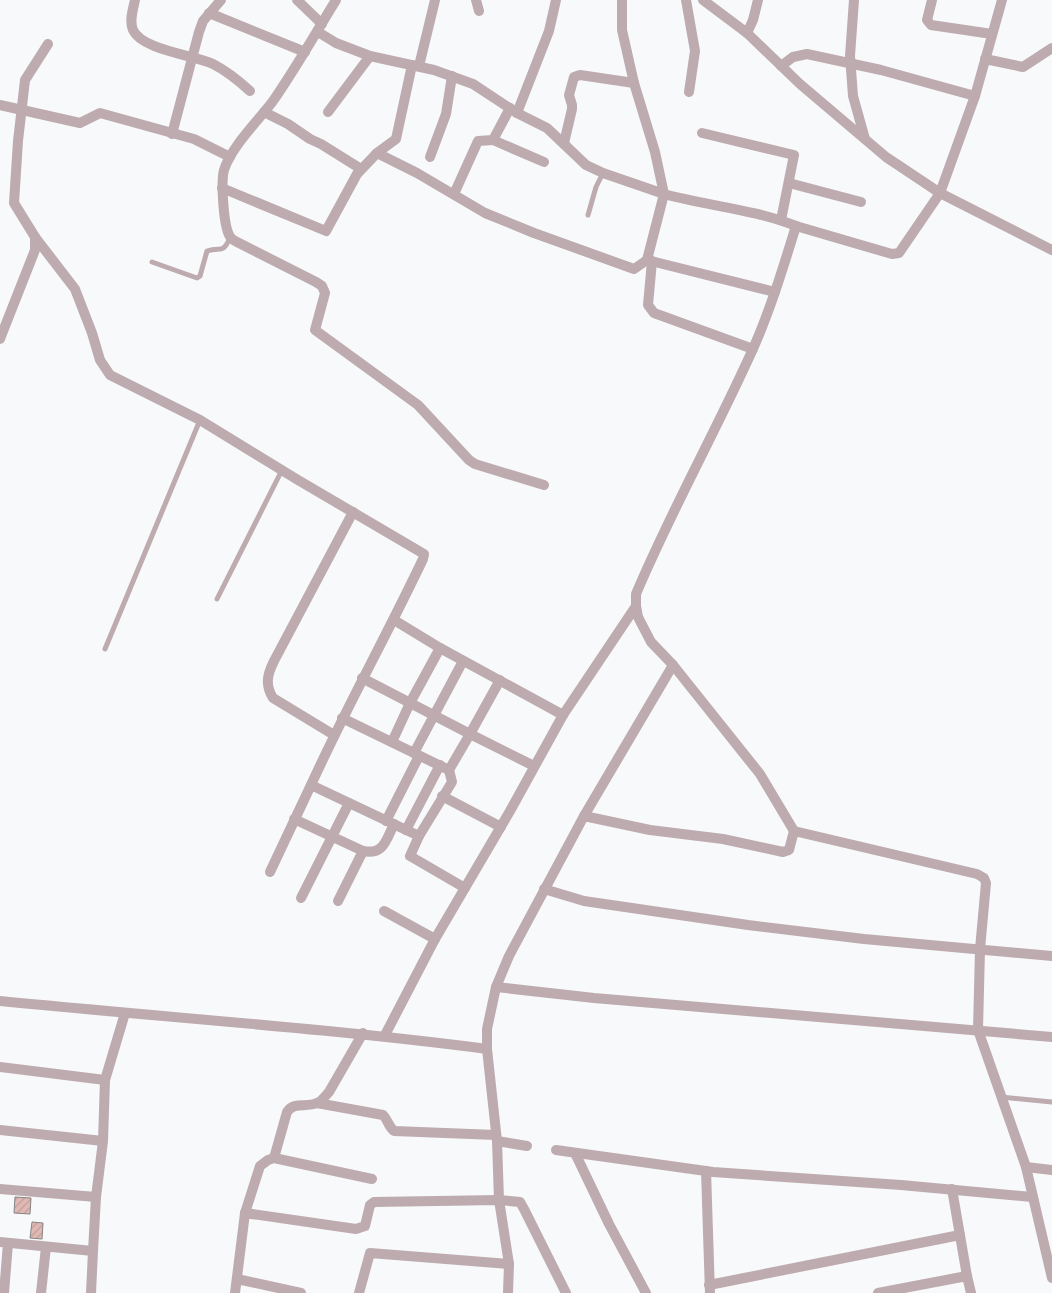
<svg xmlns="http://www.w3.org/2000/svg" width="1052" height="1293" viewBox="0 0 1052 1293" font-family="Overpass,sans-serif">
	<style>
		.building { fill: url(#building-hatch); stroke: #858483 }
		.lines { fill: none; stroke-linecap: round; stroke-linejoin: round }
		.service { stroke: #bdabaf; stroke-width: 5 }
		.minor { stroke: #bdabaf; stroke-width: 10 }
	</style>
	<defs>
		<pattern id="building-hatch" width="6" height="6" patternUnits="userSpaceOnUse" patternTransform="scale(1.25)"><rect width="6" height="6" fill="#e1b9b4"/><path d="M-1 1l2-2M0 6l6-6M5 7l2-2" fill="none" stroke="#c09e9a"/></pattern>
	</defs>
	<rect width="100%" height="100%" fill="#f8f9fa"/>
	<!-- building -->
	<g class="building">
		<path d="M15,1197L31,1198L30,1214L14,1213Z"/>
		<path d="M32,1222L43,1223L42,1239L30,1238Z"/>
	</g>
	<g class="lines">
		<!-- service -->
		<g class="service">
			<path d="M588,215L596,187L603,173"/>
			<path d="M152,262L197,278L200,276L207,251C221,246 222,255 230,238"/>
			<path d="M217,599L282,470"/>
			<path d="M105,649L200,420"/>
			<path d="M1001,1097L1052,1102"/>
		</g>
		<!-- minor -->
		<g class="minor">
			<path d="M135,0C133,9 129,21 133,30C142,50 194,55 213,64C227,71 239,81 250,91"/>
			<path d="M297,0L322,24"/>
			<path d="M336,0C315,34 296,68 273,101C258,121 231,147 224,170C221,181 223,229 231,238C233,240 235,241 237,242L316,282L322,286L325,293L315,330L418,405L469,460L475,464L544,485"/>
			<path d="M476,0L479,11"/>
			<path d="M622,0V30L634,83L655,152L664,194C708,206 753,209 796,226"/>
			<path d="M686,0L695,51L689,92"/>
			<path d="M703,0L747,33L800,84L886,157L940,193L1052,250"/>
			<path d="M854,0L850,56L853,96L865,139"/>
			<path d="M932,0L927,20L931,25L992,34"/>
			<path d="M1002,0L975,96L940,193L899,253L892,254L796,226C783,268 770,311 752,351C715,433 671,511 636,594V606L638,617L651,642L673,665L760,774L794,831L977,874L984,878L986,883L980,949L978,1030L1026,1167L1052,1278"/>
			<path d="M209,13L305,52"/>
			<path d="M318,32L336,43L370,56L434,70L473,84L517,113L547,128L586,165L603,173L664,194L647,260"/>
			<path d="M747,33L753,20L758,0"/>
			<path d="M48,44L25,80L18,141L14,203L35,237L75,289L92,333L100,360L110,375L200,420L298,480L424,554L423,559C387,635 346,708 311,785L419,836L410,856L465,888"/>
			<path d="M985,59L1023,67L1052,48"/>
			<path d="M419,66L435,0"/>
			<path d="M781,66L793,57L807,54L881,70L975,96"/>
			<path d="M0,105L80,123L100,113L194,139L230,157"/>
			<path d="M264,112L288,124L310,139L321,144L361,169"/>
			<path d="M328,112L370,56"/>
			<path d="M517,113L549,31L556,0"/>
			<path d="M702,133L794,155L781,220"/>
			<path d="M172,134L199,32L203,21L221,0"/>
			<path d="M493,140L544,162"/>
			<path d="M564,143L572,109V105L569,95L574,77L580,75L634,83"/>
			<path d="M377,153L396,139L412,65"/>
			<path d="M430,157L446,114L452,76"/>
			<path d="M789,183L861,202"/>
			<path d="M222,188L326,231L357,174L377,153L417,173L485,213L534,233L634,269L647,260L775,292"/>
			<path d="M454,194L478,141L493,140L510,108"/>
			<path d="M652,261L648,305L654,313L753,349"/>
			<path d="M0,339L35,250V237"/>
			<path d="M394,620L440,648L563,715"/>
			<path d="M500,680L470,734L534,766"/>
			<path d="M342,718L449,770L470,734L362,678"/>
			<path d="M334,735L273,698C265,685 267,675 274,661L353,512"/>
			<path d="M392,742L410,703L440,648"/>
			<path d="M414,753L463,661"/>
			<path d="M442,796L501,827"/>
			<path d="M584,816L650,830L723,839L783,852L789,850L794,831"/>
			<path d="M294,819L363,851L338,901"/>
			<path d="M386,821L419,756"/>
			<path d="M406,830L440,765"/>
			<path d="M419,836L452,782L449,770"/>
			<path d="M363,851C384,855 386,840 394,824"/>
			<path d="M270,872L311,785"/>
			<path d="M544,889L584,901L748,925L864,939L1052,956"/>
			<path d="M301,898L349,803"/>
			<path d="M384,911L435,939"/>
			<path d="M496,987L594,998L1052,1037"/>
			<path d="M0,1001C162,1017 325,1028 487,1049"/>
			<path d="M385,1035L435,939L510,811L563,715L636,606"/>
			<path d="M0,1067L105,1080L103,1141L96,1197L93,1251L0,1242"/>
			<path d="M105,1080L125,1013"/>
			<path d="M317,1103L383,1115C388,1120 388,1126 394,1131L496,1135"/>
			<path d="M0,1130L103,1141"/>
			<path d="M497,1141L527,1146"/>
			<path d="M556,1150L713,1172L901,1185L1032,1197"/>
			<path d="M575,1153L609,1224L646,1293"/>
			<path d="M274,1158L287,1112C294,1101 306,1108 317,1103C321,1102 326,1095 329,1092L363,1033"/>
			<path d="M1026,1167L1052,1170"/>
			<path d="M706,1171L710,1293"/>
			<path d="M0,1189L96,1197"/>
			<path d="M952,1189L967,1276"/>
			<path d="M245,1213L260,1166L268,1160L274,1158L372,1179"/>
			<path d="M237,1279L301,1293"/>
			<path d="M709,1285L960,1235"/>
			<path d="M4,1293L8,1243"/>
			<path d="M41,1293L46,1247"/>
			<path d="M91,1293L93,1251"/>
			<path d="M235,1293L245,1213L356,1229L365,1226L370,1205L374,1202L499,1200L520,1202L524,1209L566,1293"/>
			<path d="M359,1293L370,1253L509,1264"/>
			<path d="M508,1293L509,1264L499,1200L497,1141L487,1049V1029L496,987L509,956L584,816L673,665"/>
			<path d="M878,1293L967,1276L971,1293"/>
		</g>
	</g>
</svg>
